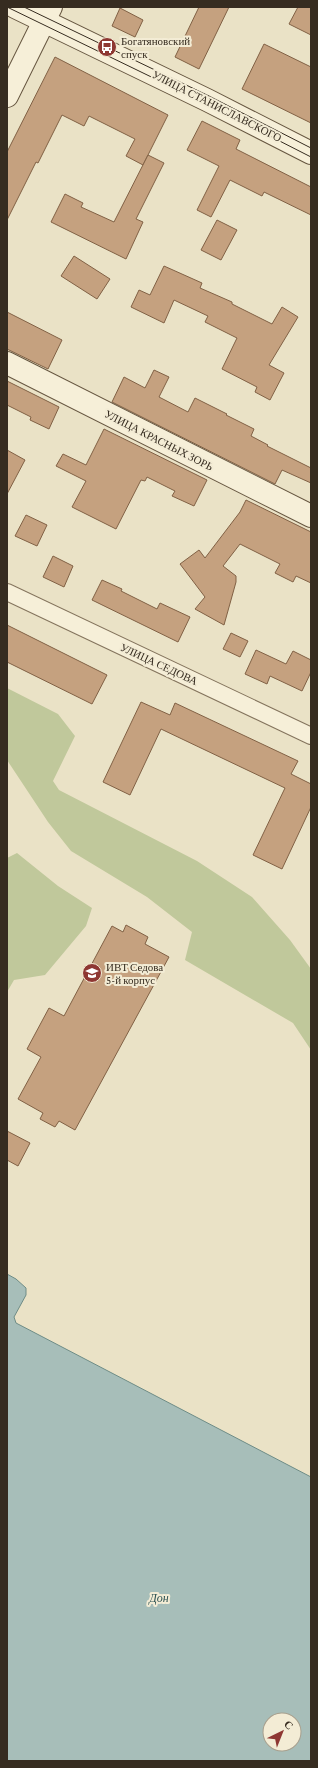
<svg xmlns="http://www.w3.org/2000/svg" width="318" height="1768" viewBox="0 0 318 1768" font-family="'Crimson Pro',serif">
	<style>
		.green { fill: #c0c89b }
		.water { fill: #a7beb9; stroke: #6e8c86; fill-rule: evenodd }
		.building { fill: #c5a17f; stroke: #816145 }
		.lines { fill: none; stroke-linecap: round; stroke-linejoin: round }
		.street-casing { stroke: #84745d; stroke-width: 18 }
		.secondary-casing { stroke: #665640; stroke-width: 24 }
		.street { stroke: #f6efd8; stroke-width: 16 }
		.secondary { stroke: #f6efd8; stroke-width: 22 }
		.tram { stroke: #362c20; stroke-width: 1 }
		.labels { text-anchor: middle; dominant-baseline: central; stroke-width: 4; stroke-linejoin: round; paint-order: stroke }
		.poi-label { font-size: 11px; fill: #362c20; stroke: #f3ecd5; text-anchor: start }
		.street-label { font-size: 11px; fill: #362c20; stroke: #f3ecd5 }
		.water-label { font-size: 12px; font-style: italic; fill: #305454; stroke: #f3ecd5 }
	</style>
	<rect width="100%" height="100%" fill="#eae2c6"/>
	<!-- green -->
	<g class="green">
		<path d="M7,688L58,714L75,736L53,781L59,790L197,861L252,897L290,940L311,969V1050L293,1023L185,960L192,932L147,897L71,851L48,822L7,760Z"/>
		<path d="M17,853L58,886L92,908L86,926L45,975L14,980L7,992V858Z"/>
	</g>
	<!-- water -->
	<path class="water" d="M7,1274L16,1279L26,1288V1295L14,1317L16,1323L311,1477V1761H7ZM270,1720H294V1744H270Z"/>
	<!-- building -->
	<g class="building">
		<path d="M199,7H229L199,69L175,57Z"/>
		<path d="M298,7H311V35L289,24Z"/>
		<path d="M120,8L143,20L135,37L112,26Z"/>
		<path d="M264,44L311,67V123L242,89Z"/>
		<path d="M55,57L168,115L143,165L126,156L135,139L89,116L84,126L62,115L38,163L36,162L7,220V152Z"/>
		<path d="M202,121L240,140L236,149L311,187V215L264,192L262,196L230,180L211,217L197,210L219,166L187,150Z"/>
		<path d="M148,155L164,163L136,219L143,222L126,259L51,222L65,194L83,203L81,207L114,222Z"/>
		<path d="M217,220L237,230L221,260L201,250Z"/>
		<path d="M74,256L110,279L97,299L61,276Z"/>
		<path d="M164,266L202,283L200,288L232,302V304L272,324L282,307L298,317L269,365L284,373L270,400L255,392L257,387L222,369L237,338L205,322L208,316L174,300L164,323L131,307L139,290L150,295Z"/>
		<path d="M7,312L62,340L48,369L7,349Z"/>
		<path d="M154,370L169,377L159,397L188,412L195,398L227,414L226,415L254,429L251,436L268,445L267,446L311,468V483L282,470L275,484L112,402L124,377L145,388Z"/>
		<path d="M7,381L59,407L49,429L30,420L31,417L7,405Z"/>
		<path d="M104,429L207,480L194,506L172,496L175,491L147,477L145,481L141,480L116,529L72,507L86,481L56,466L63,454L86,465Z"/>
		<path d="M7,450L25,460L7,494Z"/>
		<path d="M246,500L311,532V583L296,576L293,582L275,573L280,564L240,544L223,566L236,576V582L224,625L195,609L205,597L180,564L199,550L205,558L240,512Z"/>
		<path d="M26,515L47,525L37,546L15,536Z"/>
		<path d="M53,556L73,566L64,587L43,577Z"/>
		<path d="M102,580L122,589L121,591L157,609L160,603L190,617L178,642L92,600Z"/>
		<path d="M7,625L107,675L92,704L7,662Z"/>
		<path d="M231,633L248,641L240,657L223,649Z"/>
		<path d="M256,650L286,664L293,651L311,660V672L302,691L270,676L267,684L245,674Z"/>
		<path d="M141,702L170,715L175,703L298,761L291,774L311,784V807L282,869L253,855L285,788L161,729L130,795L103,782Z"/>
		<path d="M126,925L148,937L145,944L169,957L75,1130L59,1121L55,1127L40,1119L43,1113L18,1099L41,1057L27,1049L49,1008L64,1016L112,926L123,932Z"/>
		<path d="M7,1131L30,1143L18,1166L7,1160Z"/>
	</g>
	<g class="lines">
		<!-- street casing -->
		<g class="street-casing">
			<path id="street" d="M7,592L311,736"/>
		</g>
		<!-- secondary casing -->
		<g class="secondary-casing">
			<g id="secondary">
				<path d="M15,7L207,100L311,153"/>
				<path d="M7,96L51,7"/>
				<path d="M7,363L311,516"/>
			</g>
		</g>
		<!-- street -->
		<use href="#street" class="street"/>
		<!-- secondary -->
		<use href="#secondary" class="secondary"/>
		<!-- tram -->
		<g class="tram">
			<path d="M7,7L205,103L311,157"/>
			<path d="M24,7L209,96L311,148"/>
		</g>
	</g>
	<!-- icons -->
	<defs>
		<g id="bus-disc" transform="scale(1)"><circle r="9.5" fill="#8e3732" stroke="#f3ecd5"/><path d="M-5-6H5V4H4V6H2V4H-2V6H-4V4H-5ZM-3.5-4V0h7V-4ZM-3.5 1.2v1.5H-2V1.2ZM2 1.2v1.5H3.5V1.2Z" fill="#fff"/></g>
		<g id="university-disc" transform="scale(1)"><circle r="9.5" fill="#8e3732" stroke="#f3ecd5"/><path d="M0-5L7-2L0 1L-7-2ZM-4 1L0 2.5L4 1V4Q0 6-4 4Z" fill="#fff"/></g>
	</defs>
	<g fill-rule="evenodd">
		<use href="#bus-disc" x="107" y="47"/>
		<use href="#university-disc" x="92" y="973"/>
	</g>
	<g class="labels">
		<!-- poi labels -->
		<g class="poi-label">
			<text x="121" y="41">Богатяновский<tspan x="121" dy="13">спуск</tspan></text>
			<text x="106" y="967">ИВТ Седова<tspan x="106" dy="13">5-й корпус</tspan></text>
		</g>
		<!-- street labels -->
		<g class="street-label">
			<text transform="translate(217 106) rotate(27)">УЛИЦА СТАНИСЛАВСКОГО</text>
			<text transform="translate(159 440) rotate(27)">УЛИЦА КРАСНЫХ ЗОРЬ</text>
			<text transform="translate(159 664) rotate(25)">УЛИЦА СЕДОВА</text>
		</g>
		<!-- water labels -->
		<g class="water-label">
			<text x="159" y="1598">Дон</text>
		</g>
	</g>
	<!-- border -->
	<rect width="318" height="1768" fill="none" stroke="#362c20" stroke-width="16"/>
	<!-- north arrow -->
	<g transform="translate(282 1732) rotate(43)"><circle r="19" fill="#f3ecd5" stroke="#a79f8d"/>
	<path d="M0-3L7 15L0 10L-7 15Z" fill="#8e3732"/>
	<text y="-6" font-size="11" font-weight="bold" text-anchor="middle" fill="#362c20">С</text>
	</g>
</svg>
